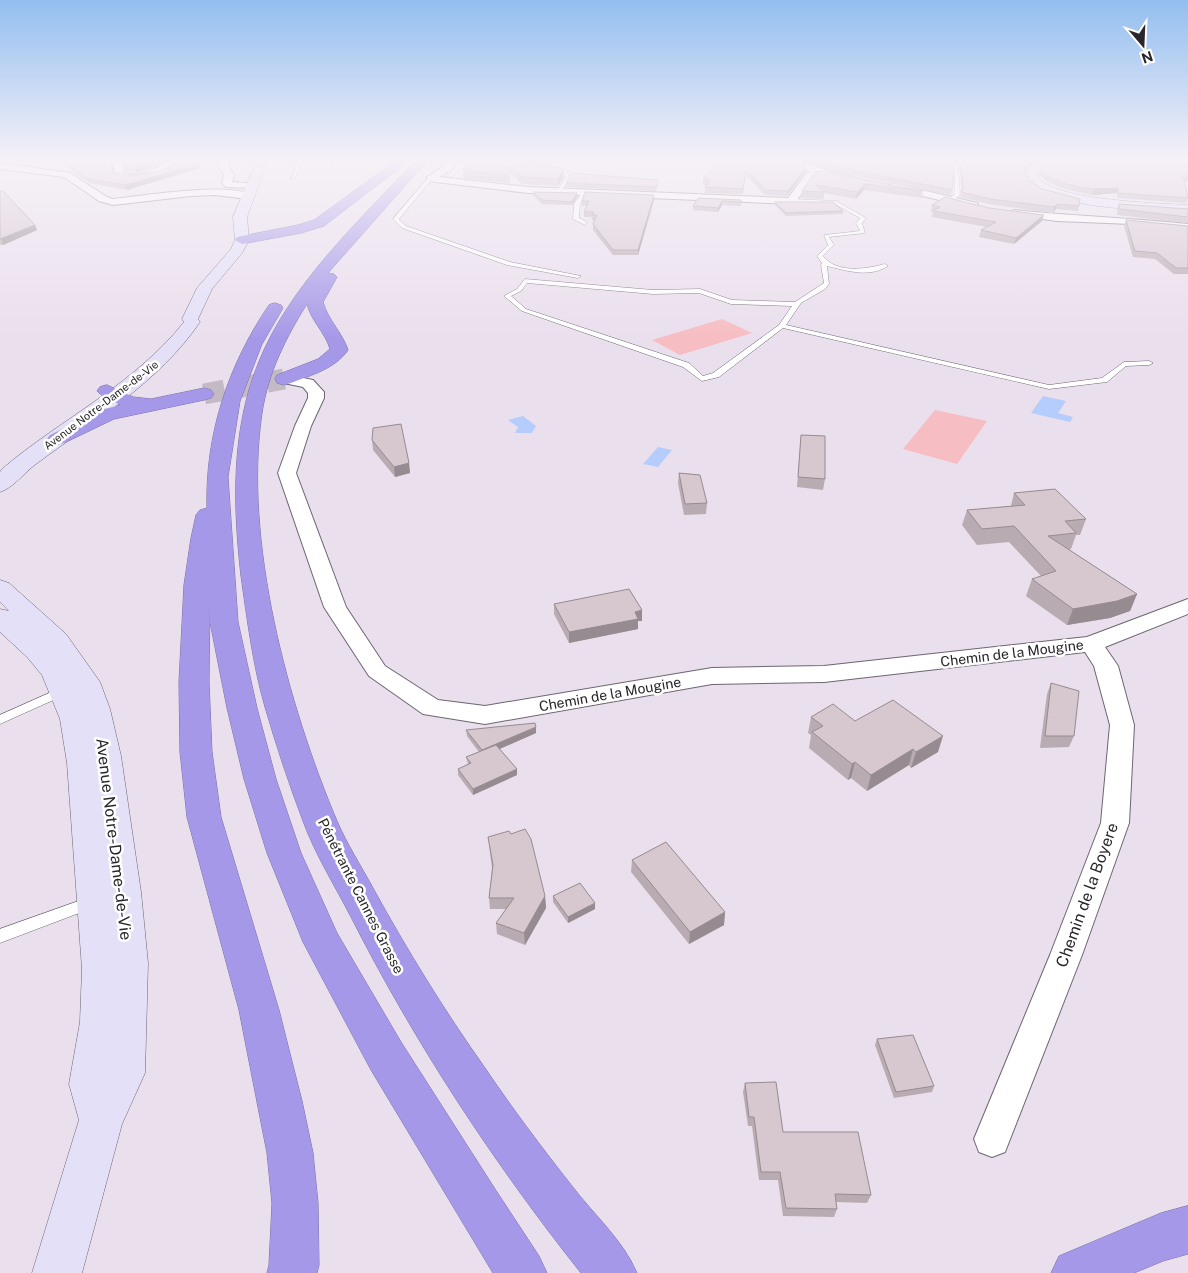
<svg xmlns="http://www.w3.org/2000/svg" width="1188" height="1273" viewBox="0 0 1188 1273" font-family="'Public Sans',sans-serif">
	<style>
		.green { fill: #f6bdc2 }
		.water { fill: #b5cdfc }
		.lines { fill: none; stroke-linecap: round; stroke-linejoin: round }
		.highway-tunnel { stroke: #c3bac6; stroke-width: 21; stroke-dasharray: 21 11; stroke-linecap: butt }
		.lane-casing { stroke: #6e6571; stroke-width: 1 }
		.street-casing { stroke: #6e6571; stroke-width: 2 }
		.secondary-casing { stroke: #6e6571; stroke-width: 1 }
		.highway-casing { stroke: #7a70a6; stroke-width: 1 }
		.lane { fill: #fff; fill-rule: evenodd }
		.street { fill: #fff; fill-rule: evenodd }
		.secondary { fill: #e4e0f8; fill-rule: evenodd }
		.highway { fill: #a698e8; fill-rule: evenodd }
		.wall { fill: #b9abb2 }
		.shaded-wall { fill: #968b91 }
		.building { fill: #d7c7cf; stroke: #968b91 }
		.labels { text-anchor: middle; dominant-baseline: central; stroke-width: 5; stroke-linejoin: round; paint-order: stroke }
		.far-street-label { font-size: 11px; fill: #29252a; stroke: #fff }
		.street-label { font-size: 14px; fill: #29252a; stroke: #fff }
		.near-street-label { font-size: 16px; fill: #29252a; stroke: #fff }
	</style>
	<rect width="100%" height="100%" fill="#eadfed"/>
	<!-- green -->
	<g class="green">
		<path d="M722,319L752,333L680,355L652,340Z"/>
		<path d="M935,410L987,421L957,464L903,449Z"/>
	</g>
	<!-- water -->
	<g class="water">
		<path d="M1043,396L1066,401L1058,413L1073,417L1070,422L1031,413Z"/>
		<path d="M523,416L536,426L532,433H515L518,427L508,420Z"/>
		<path d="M658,447L672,450L658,467L643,464Z"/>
	</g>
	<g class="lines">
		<!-- highway-tunnel -->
		<path class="highway-tunnel" d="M204,394L284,379"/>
		<!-- lane casing -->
		<g class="lane-casing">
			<g id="lane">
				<path d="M299,160H303L295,178L291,179Z"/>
				<path d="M335,160H340L334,171H330Z"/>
				<path d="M475,160H481C469,169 463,165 451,177L447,176L457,166H448V164H470Z"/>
				<path d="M953,162L955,163L959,178L960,195L952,201L949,199L954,195L955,178L951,163Z"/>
				<path d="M564,170H568L567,173L571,177L561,191H557L566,177L562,173Z"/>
				<path d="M428,178L432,179L399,219L406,226L510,262L581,276L578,278L507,265L402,228L393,219Z"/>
				<path d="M584,190L586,191L580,204L579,218L587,222L585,225L573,219L574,204Z"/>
				<path d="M791,199L836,201L866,218L862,223L865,233L829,237L834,245L823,256C837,274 866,269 885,264L888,266C869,278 848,271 827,266L829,284L825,289L801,303L786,325L1049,385L1102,378L1124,362L1149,361L1153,363L1149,365L1126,366L1107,382L1049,389L783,328L719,377L702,381L683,367L522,311L504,296L517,289L525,279L653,290L700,289L732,300L795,302L824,283L821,265L822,263L817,256L828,245L824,235L860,231L856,223L860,218L835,204L789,202ZM527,283L653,294L699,293L731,304L792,306L779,325L713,373L703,376L689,363L526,309L511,296L521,291Z"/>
				<path d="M65,686L69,687L71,690L69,693L0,724V715Z"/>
				<path d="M90,897L95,899L97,903L95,907L0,943V929Z"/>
			</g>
		</g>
		<!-- street casing -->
		<g class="street-casing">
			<g id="street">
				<path d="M113,160H123V172C140,182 159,163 175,160C179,160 184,160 187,160C171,173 133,186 115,175Z"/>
				<path d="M218,160H228L229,167L234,175L232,182L254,184V188L226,187L222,183L224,175L219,167Z"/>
				<path d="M448,160H457L452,169L439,177L528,187L788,198L807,173L811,172L783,160H797L832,172L851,176L853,178L848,181L821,175L813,177L795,203L791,204L528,193L427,181V177L445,165Z"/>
				<path d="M0,163L70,173L107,197L113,199C139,196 236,181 253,196L248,199L215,195L191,196L113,205L99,201L64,177L0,169Z"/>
				<path d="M892,183L977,203L978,205L973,208L889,188L887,186Z"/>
				<path d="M1014,210C1072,216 1130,218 1188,224V230L1131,224L1057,221L1010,215L1009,213Z"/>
				<path d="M284,374L313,380L324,392V398L311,426L296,473L346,607L385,666L438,700L485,706L712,668L824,666L1087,637L1188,599V614L1105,647L1118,666L1134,725L1129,823L1082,955L1005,1152L992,1157L979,1152L974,1139L1050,955L1101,823L1110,725L1094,666L1085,652L824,682L712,684L485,724L423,714L369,676L324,607L278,473L295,426L308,398V393L303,387L279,382L276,379L279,376Z"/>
			</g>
		</g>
		<!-- secondary casing -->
		<g class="secondary-casing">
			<g id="secondary">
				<path d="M257,160H268L247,217L249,240L242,253L212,289L198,319L200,322C159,382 94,421 36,464C24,473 13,488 0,492V472L2,469C62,418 134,385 184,322L182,319L197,288L231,249L235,240L233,217Z"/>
				<path d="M1049,160H1065L1036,174C1047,201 1160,203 1188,205V213C1152,210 1054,209 1029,184C1026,181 1025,176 1024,173L1031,168Z"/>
				<path d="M0,580L9,583L66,634L100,682L110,709L121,756L141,892L148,963L145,1073L122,1124L82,1273H32L79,1120L69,1084L80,1022L82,969L67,763L60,719L42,675L27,657L0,632V609L9,611L0,602Z"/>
			</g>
		</g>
		<!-- highway casing -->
		<g class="highway-casing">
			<g id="highway">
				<path d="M397,160H410L324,226L301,233L242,244L235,240L237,237L298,225L314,220Z"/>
				<path d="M416,160H428L328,273L334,274L337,277L323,302C328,320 342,332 348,350C335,369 311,375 291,383L284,385L277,383L275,379L277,375L318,359L330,349C325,332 311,321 307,304C286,337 268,373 262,413C243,540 288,705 337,821C347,844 361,866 373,888C407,950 444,1010 485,1068C512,1108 542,1148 572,1186C594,1215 623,1240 637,1273H581C493,1162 415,1043 351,917C335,886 315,854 303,821C289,784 276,745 265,707C253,666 247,618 241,576C233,505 231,431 258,364C289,285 359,221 416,160Z"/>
				<path d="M275,303L281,305L283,308L262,344L240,401L228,477L238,622L257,708L276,779L301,853L337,933L401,1042L495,1189L539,1256L547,1273H493L371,1070L303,942L267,853L244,779L227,708L210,622V597L209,682L212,752L221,817L279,1010L302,1101L313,1153L318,1203L319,1265L317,1273H267L269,1265L272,1203L267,1153L239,1010L187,817L180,752L179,682L184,585L191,538L196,515L200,510L207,508C205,435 228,365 269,305Z"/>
				<path d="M107,385L133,397L151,399L204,388L211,390L214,394L211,398L204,400L114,419L64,443L57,445L50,443L47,439L50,435L101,410L121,405L105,398L97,391L100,387Z"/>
				<path d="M1188,1206V1254L1163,1261L1134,1273H1051L1059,1256L1161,1213Z"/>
			</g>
		</g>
		<!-- lane -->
		<use href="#lane" class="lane"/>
		<!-- street -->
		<use href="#street" class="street"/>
		<!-- secondary -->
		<use href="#secondary" class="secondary"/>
		<!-- highway -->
		<use href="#highway" class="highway"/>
	</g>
	<!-- wall -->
	<g class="wall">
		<path d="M111,160L113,172L130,176L200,168L127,190L89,183L68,168L66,164Z"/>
		<path d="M123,160H169L136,173L125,171Z"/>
		<path d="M476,160H568L543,166L564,177L558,186L522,184L510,173V183L463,178V170Z"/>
		<path d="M722,160L806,167V172L787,196L765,195L746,175L743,194L705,193V187L706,185H703V179Z"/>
		<path d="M803,160H954L951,161L952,190L951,195L832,171Z"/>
		<path d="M954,160H1044L1030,166L1025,171L1029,180L1042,189L1079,206L1078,211L1056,209L1053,213L988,204L960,197L962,191L961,178L957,163Z"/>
		<path d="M1188,160V182L1184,181L1188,198L1186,203L1117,198V193L1092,195L1082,193L1061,188L1046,181L1039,175L1040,169Z"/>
		<path d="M815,172L923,191L922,198L864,190L856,199L824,193V199L801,198L802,191Z"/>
		<path d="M658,180L656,191L566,187V183Z"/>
		<path d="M0,191L37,230L3,245H0Z"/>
		<path d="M533,192L577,193V197L572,205L542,204L533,195Z"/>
		<path d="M654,195V200L638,255H613L593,230V224L594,220H592V217H584V212L587,206H582V201Z"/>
		<path d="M698,198L741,200V206L722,205L718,212L693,210V206Z"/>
		<path d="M775,202L843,211V214L786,216L775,205Z"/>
		<path d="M1119,204L1188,209V223L1117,215V210Z"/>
		<path d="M932,205L1042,221L1014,244L979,237L981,230L987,227L932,217L933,212H931Z"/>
		<path d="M1126,220L1188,226V274H1174L1155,259L1133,257L1124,226Z"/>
		<path d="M801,435L825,479L823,490L797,487Z"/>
		<path d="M372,440L409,463L410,473L395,477L373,450Z"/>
		<path d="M679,473L707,503L706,514L684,515L678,483Z"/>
		<path d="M1014,493L1086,519L1080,535H1076L1071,549L1069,550L1137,594L1130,611L1110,618L1067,625L1026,596L1032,579L1041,576L1009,542L977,545L962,525L967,510L1011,506Z"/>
		<path d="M554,604L642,610V621H638V629L569,643L554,614Z"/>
		<path d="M1051,683L1074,736L1069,747L1040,748L1047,694Z"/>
		<path d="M811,717L855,721L938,752L911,768L909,765L867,791L851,778L848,780L809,748L811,735L808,733Z"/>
		<path d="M466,730L536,733L500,749L517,769V775L473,795L458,775V769L468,764L466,757L479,752L467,736Z"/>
		<path d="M488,837L545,896L546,908L525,945L497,934L496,923L506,909H490L489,898L492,868Z"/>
		<path d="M632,860L725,912L724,925L689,944L631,872Z"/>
		<path d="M553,896L595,909L568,923L553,902Z"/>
		<path d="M877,1039L934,1086L932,1092L894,1098L875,1045Z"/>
		<path d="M745,1083L783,1132L871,1195L867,1203L836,1202L837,1209L834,1217L783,1216L778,1180H759L752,1126H748L743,1092Z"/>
	</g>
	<!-- shaded-wall -->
	<g class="shaded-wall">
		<path d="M156,160H169L136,173L135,168Z"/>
		<path d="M534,160H568L519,171L518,164Z"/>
		<path d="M1034,160H1044L1030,166L1022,174L1024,168L1031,161Z"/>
		<path d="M199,164L200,168L127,190L126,185Z"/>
		<path d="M806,167V172L787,196L788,191Z"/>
		<path d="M563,170L564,177L558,186V179Z"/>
		<path d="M865,184L864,190L856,199L857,192Z"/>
		<path d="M1118,188L1117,193L1092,195L1094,189Z"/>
		<path d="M577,193V197L572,205V202Z"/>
		<path d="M654,195V200L638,255V250Z"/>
		<path d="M722,201V205L718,212V208Z"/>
		<path d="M1058,204L1056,209L1053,213L1054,207Z"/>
		<path d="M1044,215L1042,221L1014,244L1016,238Z"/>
		<path d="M35,225L37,230L3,245L1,239Z"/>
		<path d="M409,463L410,473L395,477L394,467Z"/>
		<path d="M1137,594L1130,611L1110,618L1067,625L1073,609Z"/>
		<path d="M642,610V621H638V629L569,643V632Z"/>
		<path d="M536,727V733L483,756L482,750Z"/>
		<path d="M943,736L938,752L911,768L916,752Z"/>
		<path d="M913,749L909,765L867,791L871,775Z"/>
		<path d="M855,762L851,778L848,780L852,764Z"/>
		<path d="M517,769V775L473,795V789Z"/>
		<path d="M545,896L546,908L525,945L524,933Z"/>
		<path d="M595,903V909L568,923V917Z"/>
		<path d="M725,912L724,925L689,944L690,932Z"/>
	</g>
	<!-- building -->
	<g class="building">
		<path d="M83,160H111L113,172L130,176L162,171L182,160H197L199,164L126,185L88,179L66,164Z"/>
		<path d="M123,160H156L135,168L124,166Z"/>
		<path d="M476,160H534L518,164L561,168L563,170L558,179L522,177L510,166V175L463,170Z"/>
		<path d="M722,160H791L806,167L788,191L766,190L746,170L743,189L705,187L710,180L703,179Z"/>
		<path d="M818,160H951L954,173L952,190L833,166Z"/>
		<path d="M959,160H1034L1031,161L1024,168L1029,180L1042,189L1080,199L1079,206L1058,204L1054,207L990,199L961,192L963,189L962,172Z"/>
		<path d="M1059,160H1188V176L1183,175L1188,198L1118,193V188L1094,189L1083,188L1063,183L1047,176L1040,169Z"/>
		<path d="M822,171L923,191L865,184L857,192L816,185L825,192L802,191L815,172Z"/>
		<path d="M572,173L658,180L657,187L566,183Z"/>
		<path d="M0,191H3L35,225L0,239Z"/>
		<path d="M533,192L577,193L572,202L542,200Z"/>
		<path d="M585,192L654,195L638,250H613L593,224L597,215H592L594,212H584L589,201H582Z"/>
		<path d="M945,197L989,208L1044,215L1016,238L981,230L996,222L933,211L940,207L932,205Z"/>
		<path d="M698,198L741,200V202L722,201L718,208L693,206Z"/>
		<path d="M775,202H833L843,211L786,213Z"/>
		<path d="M1119,204L1188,209V217L1119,209Z"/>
		<path d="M1126,220L1188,226V268H1176L1157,253L1135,251Z"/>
		<path d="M401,424L409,463L394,467L372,440L373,428Z"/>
		<path d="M801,435L825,436V479L798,477Z"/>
		<path d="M679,473L700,475L707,503L685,504Z"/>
		<path d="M1055,489L1086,519L1065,521L1076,533L1048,536L1137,594L1117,601L1073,609L1032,579L1056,571L1014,526L982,529L967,510L1025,505L1014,493Z"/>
		<path d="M629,589L642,610L635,612L638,619L569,632L554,604Z"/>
		<path d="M1051,683L1079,691L1074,736H1045Z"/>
		<path d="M893,700L943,736L916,752L913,749L871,775L855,762L852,764L812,732L823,726L811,717L833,704L855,721Z"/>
		<path d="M535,723L536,727L482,750L466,730Z"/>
		<path d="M496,745L517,769L473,789L458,769L471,763L466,757Z"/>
		<path d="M525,829L531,839L545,896L524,933L496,923L514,898H489L493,865L488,837L509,831L511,834Z"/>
		<path d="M666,842L725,912L690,932L632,860Z"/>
		<path d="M580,883L595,903L568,917L553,896Z"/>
		<path d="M913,1035L934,1086L896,1092L877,1039Z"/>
		<path d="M776,1082L783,1132H858L871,1195L835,1194L837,1209L786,1208L780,1172H761L754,1117H749L745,1083Z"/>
	</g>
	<!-- sky -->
	<linearGradient id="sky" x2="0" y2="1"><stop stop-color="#93bef0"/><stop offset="0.47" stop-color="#f6f1f7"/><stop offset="1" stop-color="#f6f1f7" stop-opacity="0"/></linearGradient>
	<rect width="1188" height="339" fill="url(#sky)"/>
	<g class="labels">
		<!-- far-street labels -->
		<g class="far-street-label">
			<text transform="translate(101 405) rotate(-37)">Avenue Notre-Dame-de-Vie</text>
		</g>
		<!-- street labels -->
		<g class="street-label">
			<text transform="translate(1012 653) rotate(-7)">Chemin de la Mougine</text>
			<text transform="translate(610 694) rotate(-10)">Chemin de la Mougine</text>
			<text transform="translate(361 896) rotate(63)">Pénétrante Cannes Grasse</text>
		</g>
		<!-- near-street labels -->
		<g class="near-street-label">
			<text transform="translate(114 839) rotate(83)">Avenue Notre-Dame-de-Vie</text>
			<text transform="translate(1087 895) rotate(-70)">Chemin de la Boyere</text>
		</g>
	</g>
	<!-- north arrow -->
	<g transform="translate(1143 45) rotate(161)" stroke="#ffffff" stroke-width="4" paint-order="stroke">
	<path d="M0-4L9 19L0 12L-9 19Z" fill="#29252a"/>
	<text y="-8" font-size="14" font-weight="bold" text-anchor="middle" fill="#29252a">N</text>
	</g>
</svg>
